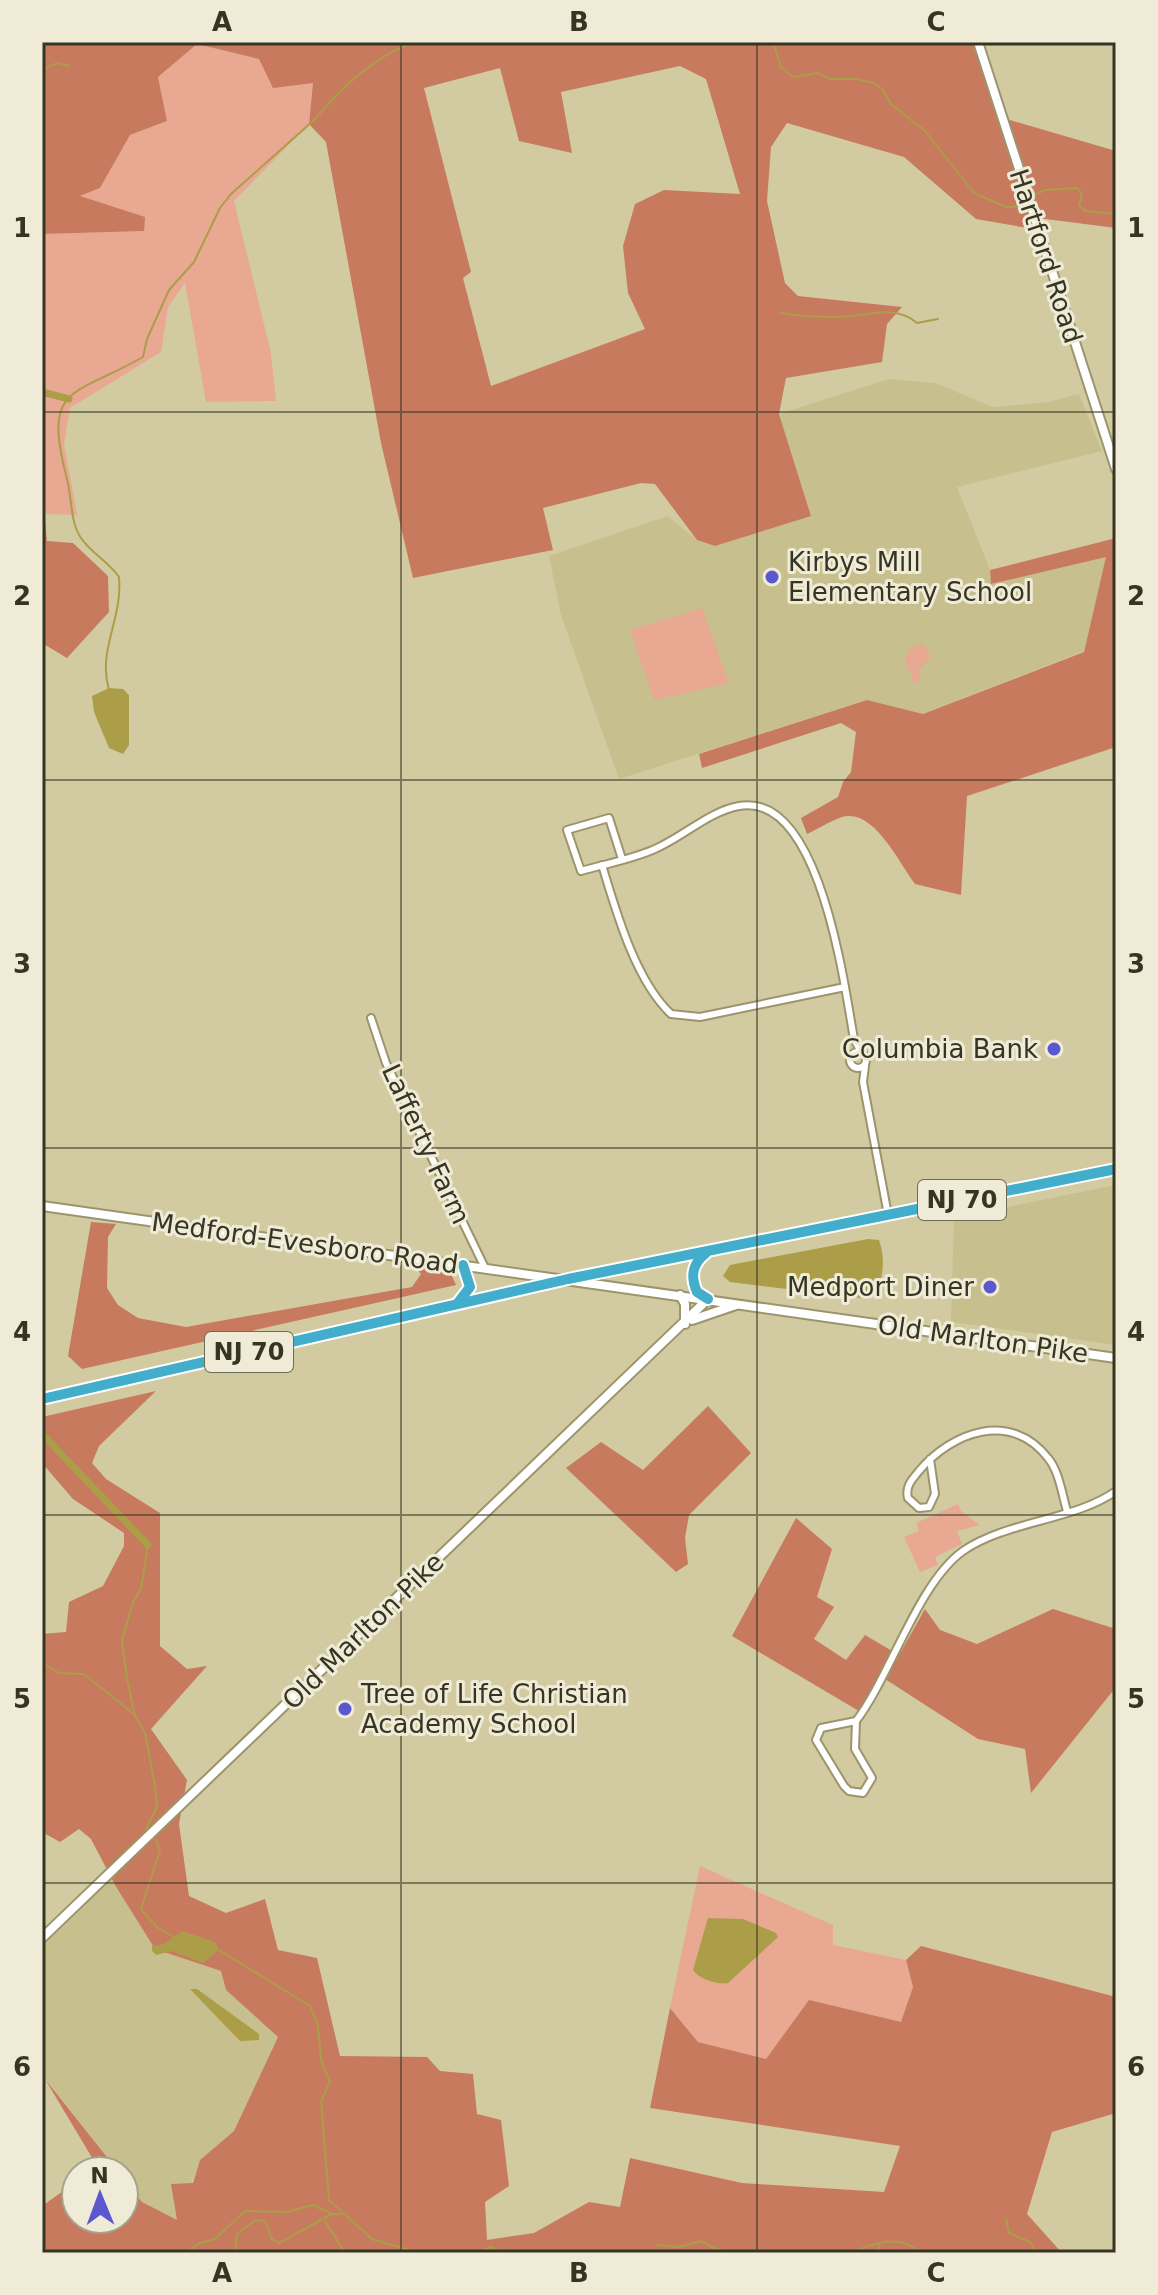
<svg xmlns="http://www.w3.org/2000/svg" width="1158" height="2295" viewBox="0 0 1158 2295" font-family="'DejaVu Sans',sans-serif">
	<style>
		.built { fill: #c7bf8d }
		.green { fill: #e8a892 }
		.forest { fill: #c87a5f; fill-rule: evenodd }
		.water { fill: #ac9d49 }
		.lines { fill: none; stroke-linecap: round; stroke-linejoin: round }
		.stream { stroke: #ac9d49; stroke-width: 2 }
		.canal { stroke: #ac9d49; stroke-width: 7 }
		.street-casing { stroke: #9b946c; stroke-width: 10 }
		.secondary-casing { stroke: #9b946c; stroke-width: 12 }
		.highway-casing { stroke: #fff; stroke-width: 14 }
		.street { stroke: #fff; stroke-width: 6 }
		.secondary { stroke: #fff; stroke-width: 8 }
		.highway { stroke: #42aecc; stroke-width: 10 }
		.grid { fill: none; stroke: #363423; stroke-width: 2; stroke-opacity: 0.55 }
		.poi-dot { fill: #5b57cf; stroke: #efebd6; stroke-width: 3 }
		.labels { text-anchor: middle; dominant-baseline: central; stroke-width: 6; stroke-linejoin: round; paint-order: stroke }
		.shield { fill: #efebd6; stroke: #6e6b59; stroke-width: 2 }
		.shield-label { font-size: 24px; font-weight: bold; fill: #363423 }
		.street-label { font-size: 26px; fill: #363423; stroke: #efebd6 }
		.poi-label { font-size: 26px; fill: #363423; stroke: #efebd6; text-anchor: start }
		.neatline { fill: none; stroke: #363423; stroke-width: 3 }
		.grid-label { font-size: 26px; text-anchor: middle; font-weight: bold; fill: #363423 }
	</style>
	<rect width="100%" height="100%" fill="#d2cba1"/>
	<!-- built -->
	<g class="built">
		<path d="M889,379L935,383L993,407L1048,402L1079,394L1102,451L957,487L990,570L992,584L1107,556L1084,651L922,714L866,700L619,779L561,615L549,556L668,516L697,540L715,546L811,515L779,414Z"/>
		<path d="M1116,1185V1345L951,1322L954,1218Z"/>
		<path d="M105,1868L155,1949L221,1971L226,1990L278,2037L234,2131L200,2160L178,2221L142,2202L124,2179V2171H118L42,2074V1936Z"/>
	</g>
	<!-- green -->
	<g class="green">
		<path d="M197,44L259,59L313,83L309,124L234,201L271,353L276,401L206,402L185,283L168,307L161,352L70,408L64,444L77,515L46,514L42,488V234L144,231V217L78,197L100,188L130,135L167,121L158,77Z"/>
		<path d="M702,608L729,683L654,700L630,630Z"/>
		<path d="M923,644L931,656L918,671L920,680L914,683L905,660L910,648Z"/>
		<path d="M958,1504L961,1511L980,1525L957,1531L962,1544L935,1557L938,1565L920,1572L904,1537L919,1531L916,1523Z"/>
		<path d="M700,1866L833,1925V1945L906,1960L913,1987L901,2023L809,2001L766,2059L698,2042L670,2008Z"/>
	</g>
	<!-- forest -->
	<g class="forest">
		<path d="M42,42H978L1003,118L1116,151V228L1030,217L1034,229L976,219L904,157L787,123L771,147L767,201L785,283L798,296L902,307L887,324L882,362L786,378L779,414L811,516L715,546L697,540L655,484L641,483L543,508L553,550L413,578L381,443L326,142L309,124L313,83L273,88L259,59L197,44L158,77L167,121L130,135L100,188L80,196L145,217L144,231L42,234ZM680,66L706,79L740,194L664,190L635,204L623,246L628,293L645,329L491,386L463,278L471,272L424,88L500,68L519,141L572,153L561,92Z"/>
		<path d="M42,488L47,541L73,543L108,576L109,612L67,658L42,643Z"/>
		<path d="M1116,538V747L967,796L961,895L915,884C899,863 874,808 842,817C830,821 818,829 807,834L801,818L838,797L843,782L851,772L856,732L841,723L702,768L699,754L867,700L923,714L1084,652L1106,557L991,584L990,570Z"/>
		<path d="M91,1222L116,1224L108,1237L107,1288L118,1305L138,1318L186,1327L412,1287L421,1274L411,1262L451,1274L456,1285L82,1369L68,1356Z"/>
		<path d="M156,1391L99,1446L92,1463L106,1479L160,1513V1646L187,1669L207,1666L151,1729L187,1780L179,1824L189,1896L226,1913L265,1899L278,1950L317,1958L340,2056L427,2057L440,2071L473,2074L477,2114L501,2120L509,2186L485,2202L487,2240L534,2233L589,2202L620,2207L630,2158L742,2183L884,2192L900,2146L650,2108L670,2008L698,2042L766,2059L809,2000L901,2022L913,1987L906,1960L921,1946L1116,1997V2113L1052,2132L1027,2214L1062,2253H42V2206L76,2182V2219H124V2179L142,2202L177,2220L171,2184L193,2183L200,2160L234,2131L278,2037L226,1990L221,1971L155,1949L115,1885L91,1839L79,1829L60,1842L42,1832V1634L66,1632L69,1602L103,1586L124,1546V1533L73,1499L42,1463V1417Z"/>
		<path d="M708,1406L751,1453L689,1515L685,1538L688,1564L676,1572L566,1468L601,1442L643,1470Z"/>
		<path d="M796,1518L832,1549L817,1597L834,1607L814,1639L846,1660L865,1635L899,1655L925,1609L940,1630L977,1644L1053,1609L1116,1629V1687L1031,1793L1025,1749L978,1739L885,1679L864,1714L732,1636Z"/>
		<path d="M45,2079L118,2171H91L97,2166Z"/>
	</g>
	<!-- water -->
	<g class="water">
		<path d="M109,688L123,689L129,695V745L123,754L109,748L94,712L92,696Z"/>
		<path d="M868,1239L879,1240C886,1259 884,1286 869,1299L730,1282L723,1276L730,1265Z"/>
		<path d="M708,1918L743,1919L776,1933L778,1937L728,1983C718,1985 699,1979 693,1970Z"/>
		<path d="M182,1931L215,1942L219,1950L203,1963L171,1951L156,1955L152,1951V1946L164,1944Z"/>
		<path d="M190,1989H197L259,2034V2040L240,2041Z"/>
	</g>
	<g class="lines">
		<!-- stream -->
		<g class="stream">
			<path d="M773,42L781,67L793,77L817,73L831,79H857L874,83L882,89L891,104L925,131L974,193L1006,207H1017L1025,201"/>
			<path d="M42,69L58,63L69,66"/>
			<path d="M1030,197L1045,190L1077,188L1082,194L1079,205L1085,211L1116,214"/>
			<path d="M780,313C798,316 820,317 838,317C867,317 894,303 917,323L938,319"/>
			<path d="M109,690C97,650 123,619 119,577C109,562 91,553 81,538C70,522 72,498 67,479C42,384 73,397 143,357L147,339L169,290L194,262L220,208L231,194L313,121C341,89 372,57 414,42"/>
			<path d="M42,1663L59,1673L84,1674L134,1714"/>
			<path d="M146,1829L157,1807L155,1786L145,1733L135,1716L127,1679L122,1641L133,1602L141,1589L148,1545"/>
			<path d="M156,1840L160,1850L141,1909L158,1928L174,1937"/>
			<path d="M219,1950L310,2006L318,2026L321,2060L330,2082L321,2101L329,2200L372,2239L419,2253"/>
			<path d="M1006,2219L1009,2233L1030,2242L1037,2253"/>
			<path d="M325,2221L345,2253"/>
			<path d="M657,2245L679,2247L701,2241L716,2249L735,2253"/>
			<path d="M187,2253L198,2244L215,2239L245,2211L287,2212L313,2205L332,2214H342"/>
			<path d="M235,2253L237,2234L255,2220L265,2221L272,2239L279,2243L330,2215"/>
			<path d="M476,2253L491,2247L503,2253"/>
			<path d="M852,2253C872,2243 903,2233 919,2253"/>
			<path d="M878,2253L880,2243"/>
		</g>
		<!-- canal -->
		<g class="canal">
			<path d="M42,392L69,399"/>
			<path d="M42,1434L148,1545"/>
		</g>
		<!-- street casing -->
		<g class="street-casing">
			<g id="street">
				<path d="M622,859L609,818L567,830L581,871C605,864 634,859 657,848C684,836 710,811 739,806C820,791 844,984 854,1039L861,1052"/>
				<path d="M602,865C616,911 635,980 671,1014L700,1017L845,987"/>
				<path d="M371,1018L386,1063L485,1268"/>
				<circle cx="858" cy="1060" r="8"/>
				<path d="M865,1066L863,1082L888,1215"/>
				<path d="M930,1459L935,1494L929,1507L919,1508L908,1498C905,1486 912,1480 919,1471C952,1432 1010,1410 1048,1458C1059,1471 1062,1494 1067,1511"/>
				<path d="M856,1721L821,1728L816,1740L844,1786L849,1791L863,1793L872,1778L855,1749L856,1721C890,1677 918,1583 963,1551C1006,1521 1076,1520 1116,1491"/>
			</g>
		</g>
		<!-- secondary casing -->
		<g class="secondary-casing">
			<g id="secondary">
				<path d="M978,42L1116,469"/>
				<path d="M42,1206L1116,1358"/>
				<path d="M680,1295L685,1304V1324"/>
				<path d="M692,1320L736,1305"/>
				<path d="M42,1938L708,1299"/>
			</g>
		</g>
		<!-- highway casing -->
		<g class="highway-casing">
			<g id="highway">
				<path d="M706,1253C692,1264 690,1276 697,1292L708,1299"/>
				<path d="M457,1304L470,1287L463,1265"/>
				<path d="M42,1399L568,1279L1116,1169"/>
			</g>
		</g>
		<!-- street -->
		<use href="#street" class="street"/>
		<!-- secondary -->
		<use href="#secondary" class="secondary"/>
		<!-- highway -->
		<use href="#highway" class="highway"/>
	</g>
	<!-- grid -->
	<path class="grid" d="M401,42V2253M757,42V2253M42,412H1116M42,780H1116M42,1148H1116M42,1515H1116M42,1883H1116"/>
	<!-- markers -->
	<g class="poi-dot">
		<circle cx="772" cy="577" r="8"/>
		<circle cx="1054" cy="1049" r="8"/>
		<circle cx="990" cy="1287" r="8"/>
		<circle cx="345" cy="1709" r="8"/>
	</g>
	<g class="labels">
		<!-- shield labels -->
		<g class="shield">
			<rect x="918" y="1180" width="88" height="40" rx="6"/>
			<rect x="205" y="1332" width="88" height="40" rx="6"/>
		</g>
		<g class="shield-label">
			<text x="962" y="1200">NJ 70</text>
			<text x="249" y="1352">NJ 70</text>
		</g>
		<!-- street labels -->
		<g class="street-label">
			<text transform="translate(1046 256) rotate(72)">Hartford Road</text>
			<text transform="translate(426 1144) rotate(65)">Lafferty Farm</text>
			<text transform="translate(305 1243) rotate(8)">Medford-Evesboro Road</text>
			<text transform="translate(983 1339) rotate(8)">Old Marlton Pike</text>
			<text transform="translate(363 1631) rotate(-44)">Old Marlton Pike</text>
		</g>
		<!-- poi labels -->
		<g class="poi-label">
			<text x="788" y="562">Kirbys Mill<tspan x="788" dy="30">Elementary School</tspan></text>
			<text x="1038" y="1049" text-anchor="end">Columbia Bank</text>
			<text x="974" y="1287" text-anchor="end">Medport Diner</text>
			<text x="361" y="1694">Tree of Life Christian<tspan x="361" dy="30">Academy School</tspan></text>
		</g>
	</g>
	<!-- border -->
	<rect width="1158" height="2295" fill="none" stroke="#efebd6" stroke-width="88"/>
	<!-- north arrow -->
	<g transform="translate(100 2195) rotate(359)"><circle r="38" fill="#efebd6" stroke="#a5a28e" stroke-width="2"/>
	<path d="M0-6L14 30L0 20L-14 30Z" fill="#5b57cf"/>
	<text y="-12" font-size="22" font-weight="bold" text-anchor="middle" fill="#363423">N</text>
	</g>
	<rect x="44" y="44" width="1070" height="2207" class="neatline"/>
	<g class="grid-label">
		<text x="222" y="31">A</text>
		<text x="579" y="31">B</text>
		<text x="936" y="31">C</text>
		<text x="22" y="237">1</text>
		<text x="1136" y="237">1</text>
		<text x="22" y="605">2</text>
		<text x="1136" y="605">2</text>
		<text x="22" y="973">3</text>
		<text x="1136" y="973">3</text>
		<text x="22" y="1341">4</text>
		<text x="1136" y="1341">4</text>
		<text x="22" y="1708">5</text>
		<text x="1136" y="1708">5</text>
		<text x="22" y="2076">6</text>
		<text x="1136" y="2076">6</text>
		<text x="222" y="2282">A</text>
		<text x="579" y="2282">B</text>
		<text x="936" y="2282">C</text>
	</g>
</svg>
